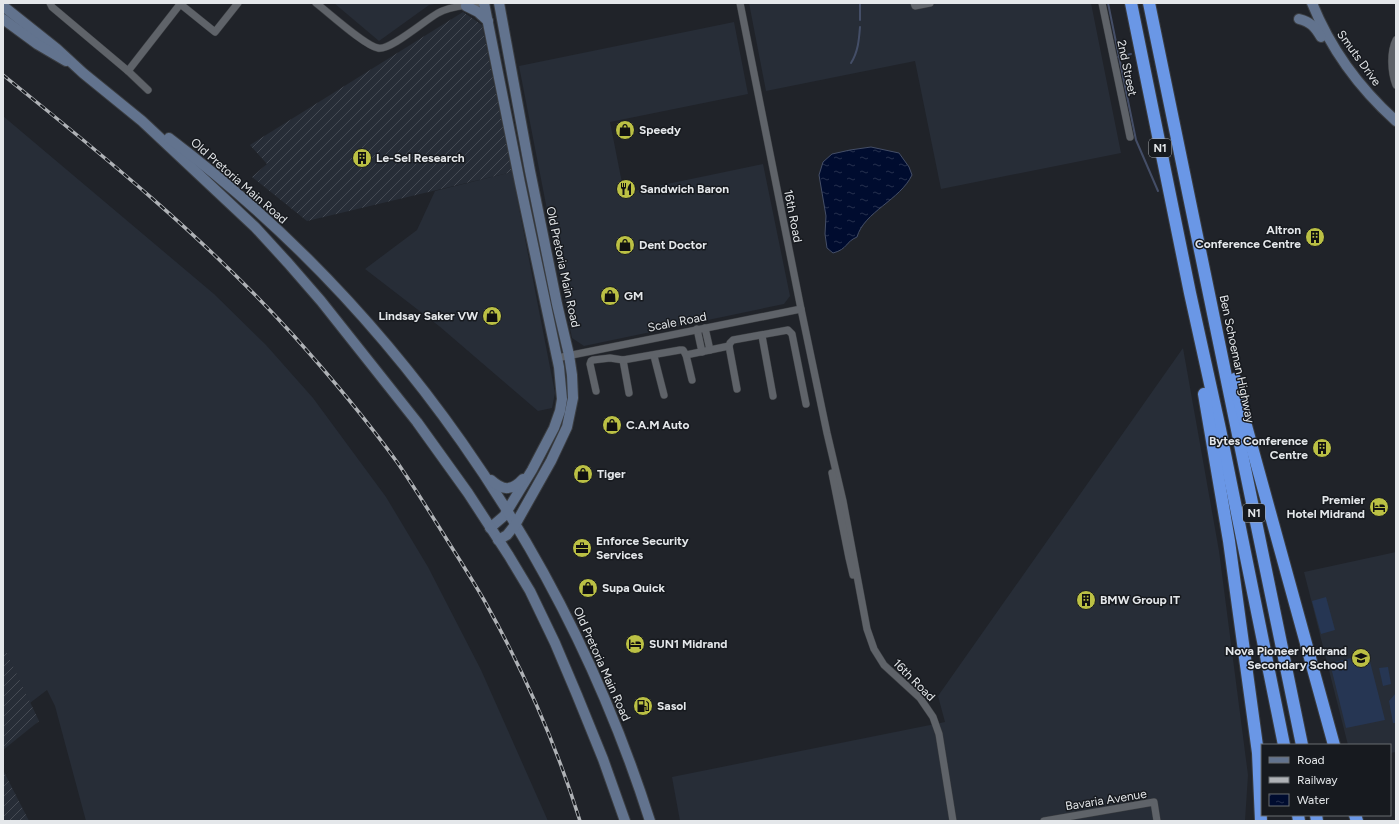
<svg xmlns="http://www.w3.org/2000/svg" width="1399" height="824" viewBox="0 0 1399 824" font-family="Figtree,sans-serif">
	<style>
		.built { fill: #272d37 }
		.industrial { fill: url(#industrial-furrows) }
		.grass { fill: #263653 }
		.water { fill: url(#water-ripples); stroke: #444e67 }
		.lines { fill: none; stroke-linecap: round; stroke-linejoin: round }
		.stream { stroke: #444e67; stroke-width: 2 }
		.street-casing { stroke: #3a3d41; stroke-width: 8 }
		.secondary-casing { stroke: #3a3d41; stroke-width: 12 }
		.highway-casing { stroke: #3a3d41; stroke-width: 14 }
		.street { stroke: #5f6369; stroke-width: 7 }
		.secondary { stroke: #62738e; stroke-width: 10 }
		.highway { stroke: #6a97e6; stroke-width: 12 }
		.rail-casing { stroke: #afb2b6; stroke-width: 3.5 }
		.rail { stroke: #171a1f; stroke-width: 2; stroke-dasharray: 6; stroke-linecap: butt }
		.labels { text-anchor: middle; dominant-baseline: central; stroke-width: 3; stroke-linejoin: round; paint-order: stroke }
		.shield { fill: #171a1f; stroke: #a6aaad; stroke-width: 1 }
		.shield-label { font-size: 11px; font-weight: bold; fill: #e4e7ea }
		.street-label { font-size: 12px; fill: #e4e7ea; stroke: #171a1f }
		.poi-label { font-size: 12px; font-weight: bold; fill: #e4e7ea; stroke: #171a1f; text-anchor: start }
	</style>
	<defs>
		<pattern id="industrial-furrows" width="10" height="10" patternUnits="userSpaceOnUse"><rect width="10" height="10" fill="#272d37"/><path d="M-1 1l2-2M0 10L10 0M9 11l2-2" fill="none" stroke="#464b54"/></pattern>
		<pattern id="water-ripples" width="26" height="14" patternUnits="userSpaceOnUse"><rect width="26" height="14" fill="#000c2f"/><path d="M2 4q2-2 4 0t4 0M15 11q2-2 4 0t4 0" fill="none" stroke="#252f4d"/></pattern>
	</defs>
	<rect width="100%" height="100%" fill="#202329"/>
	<!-- built -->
	<g class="built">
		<path d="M334,3H440L429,5L379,41Z"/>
		<path d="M749,3H1091L1121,153L941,189L915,61L766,91Z"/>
		<path d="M734,22L748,94L610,122L624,193L763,164L790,296L784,304L584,346L572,338L519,66Z"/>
		<path d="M3,116L214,294L266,345L313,398L386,497L428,567L481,670L548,821H86L55,706L47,690L30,703L3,646Z"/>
		<path d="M512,172L555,393L552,408L538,411L439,326L365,269L417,230L435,191Z"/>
		<path d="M1183,348L1219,551L1248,775L1245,821H680L672,777L945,722L938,696Z"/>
		<path d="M1396,552V752L1390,753V745H1348L1304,572Z"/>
	</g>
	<!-- industrial -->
	<g class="industrial">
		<path d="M463,12L482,25L512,172L307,221L252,177L267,164L250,145Z"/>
		<path d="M3,645L39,721L3,750Z"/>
		<path d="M3,770L29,821H3Z"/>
	</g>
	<!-- grass -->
	<g class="grass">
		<path d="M1326,597L1335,630L1321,634L1312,601Z"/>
		<path d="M1368,654L1385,720L1346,728L1330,663Z"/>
		<path d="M1388,667L1391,684L1383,686L1379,668Z"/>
		<path d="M1396,693V723H1393L1389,701Z"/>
	</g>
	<!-- water -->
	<path class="water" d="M871,147L899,153L909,167L912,175C900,200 864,212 857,237C845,242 848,249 833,253L827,248L825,234L826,216L819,175L823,162L832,154L850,150Z"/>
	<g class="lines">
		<!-- stream -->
		<g class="stream">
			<path d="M1108,3L1136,140L1158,191"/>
			<path d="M860,20V3"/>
			<path d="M1118,57L1131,54"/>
			<path d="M851,63C858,52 859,40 860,27"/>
		</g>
		<!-- street casing -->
		<g class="street-casing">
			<g id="street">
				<path d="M50,3L52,7L128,71L148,90"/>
				<path d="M179,3L215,32L238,3"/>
				<path d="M316,3C328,12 365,46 378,48C390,51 425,20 438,13C450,6 465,6 479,3"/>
				<path d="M740,3L801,309L827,433L843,501L867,629L874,649L884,665L920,698L933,717L939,734L953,821"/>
				<path d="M914,3L915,6L930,3"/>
				<path d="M1102,3L1130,137"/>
				<path d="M1396,40C1390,52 1391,72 1396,85"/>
				<path d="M128,71L181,3"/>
				<path d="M705,328L710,350"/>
				<path d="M697,329L702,352"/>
				<path d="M762,336L773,396"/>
				<path d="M686,355L692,380"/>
				<path d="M654,356L664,395"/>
				<path d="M557,358L801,309"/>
				<path d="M623,360L629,393"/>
				<path d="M737,389L729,346L730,343L733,340L788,330L792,334L806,404"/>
				<path d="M596,391L590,364L591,361L593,360L610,358L623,360L680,350H683L686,355L729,346"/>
				<path d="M832,473L849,558L853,575"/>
				<path d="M1044,821L1154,802L1157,821"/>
			</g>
		</g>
		<!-- secondary casing -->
		<g class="secondary-casing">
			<g id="secondary">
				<path d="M484,3L520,183L559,367L562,399L560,411L554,428L532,470L504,516L490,528"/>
				<path d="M1312,3C1331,50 1358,87 1396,121"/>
				<path d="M3,6L57,49L83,73L142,121L255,227L288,263L321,301L417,422L468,493L509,556L530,591L555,643L577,695L603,759L625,821"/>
				<path d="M466,6L478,12L488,21"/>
				<path d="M3,19L37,44L66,61"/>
				<path d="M1299,19C1311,22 1315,27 1321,37"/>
				<path d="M169,138C395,309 564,551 650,821"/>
				<path d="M491,480C503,491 512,491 523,479"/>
				<path d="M498,540L507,535L515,525L551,461L567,427L573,398L572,375L569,355L557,304L530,171L499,3"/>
			</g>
		</g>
		<!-- highway casing -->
		<g class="highway-casing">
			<g id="highway">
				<path d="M1131,3L1190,293L1220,429L1284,745"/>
				<path d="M1149,3L1302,745"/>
				<path d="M1235,379L1239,400L1334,745"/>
				<path d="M1204,394L1229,541L1258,753L1261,821"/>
				<path d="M1298,815L1299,821"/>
				<path d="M1316,815L1317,821"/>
				<path d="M1355,815L1357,821"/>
			</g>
		</g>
		<!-- street -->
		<use href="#street" class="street"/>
		<!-- secondary -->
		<use href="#secondary" class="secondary"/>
		<!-- highway -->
		<use href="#highway" class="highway"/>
		<!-- rail casing -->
		<g class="rail-casing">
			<path id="rail" d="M3,75C104,156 206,239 293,335C330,376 365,418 397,462C415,488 432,516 449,543C461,562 473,581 484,600C524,671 556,744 580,821"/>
		</g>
		<!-- rail -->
		<use href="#rail" class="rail"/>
	</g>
	<!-- icons -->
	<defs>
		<g id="shop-disc" transform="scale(1)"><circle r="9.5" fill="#bbc044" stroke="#171a1f"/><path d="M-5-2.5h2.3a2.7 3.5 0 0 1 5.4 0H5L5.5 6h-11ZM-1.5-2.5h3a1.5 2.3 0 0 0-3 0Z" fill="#111"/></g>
		<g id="building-disc" transform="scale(1)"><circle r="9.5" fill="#bbc044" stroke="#171a1f"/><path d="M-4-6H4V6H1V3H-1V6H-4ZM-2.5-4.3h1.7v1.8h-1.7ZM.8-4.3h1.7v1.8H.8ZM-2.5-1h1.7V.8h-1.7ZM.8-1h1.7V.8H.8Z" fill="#111"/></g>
		<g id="restaurant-disc" transform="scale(1)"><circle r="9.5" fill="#bbc044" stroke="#171a1f"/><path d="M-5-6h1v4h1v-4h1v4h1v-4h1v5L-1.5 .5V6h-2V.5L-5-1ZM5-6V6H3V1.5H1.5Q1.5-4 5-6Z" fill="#111"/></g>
		<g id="hotel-disc" transform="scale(1)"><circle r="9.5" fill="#bbc044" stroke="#171a1f"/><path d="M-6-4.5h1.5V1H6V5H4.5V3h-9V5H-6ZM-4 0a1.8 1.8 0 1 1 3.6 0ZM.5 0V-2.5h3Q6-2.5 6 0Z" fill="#111"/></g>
		<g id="office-disc" transform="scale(1)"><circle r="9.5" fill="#bbc044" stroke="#171a1f"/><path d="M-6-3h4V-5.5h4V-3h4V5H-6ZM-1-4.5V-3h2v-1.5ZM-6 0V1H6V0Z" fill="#111"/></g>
		<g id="school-disc" transform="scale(1)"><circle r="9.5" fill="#bbc044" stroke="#171a1f"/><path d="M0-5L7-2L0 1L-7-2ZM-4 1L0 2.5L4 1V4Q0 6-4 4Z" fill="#111"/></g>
		<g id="fuel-disc" transform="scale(1)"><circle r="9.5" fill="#bbc044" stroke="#171a1f"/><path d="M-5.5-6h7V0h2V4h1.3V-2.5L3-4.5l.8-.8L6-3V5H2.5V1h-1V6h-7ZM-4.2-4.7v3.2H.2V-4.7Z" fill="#111"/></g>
	</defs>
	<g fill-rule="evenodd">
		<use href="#shop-disc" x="625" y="130"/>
		<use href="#building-disc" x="362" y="158"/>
		<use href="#restaurant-disc" x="626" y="189"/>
		<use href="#building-disc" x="1315" y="237"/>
		<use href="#shop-disc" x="625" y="245"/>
		<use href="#shop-disc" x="610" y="296"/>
		<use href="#shop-disc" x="492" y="316"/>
		<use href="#shop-disc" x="612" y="425"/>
		<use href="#building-disc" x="1322" y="448"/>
		<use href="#shop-disc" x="583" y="474"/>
		<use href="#hotel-disc" x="1379" y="507"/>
		<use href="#office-disc" x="582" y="548"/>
		<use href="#shop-disc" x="588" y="588"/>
		<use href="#building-disc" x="1086" y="600"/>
		<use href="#hotel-disc" x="635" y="644"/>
		<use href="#school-disc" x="1361" y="658"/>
		<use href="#fuel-disc" x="643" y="706"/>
	</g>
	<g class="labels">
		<!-- shield labels -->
		<g class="shield">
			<rect x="1149" y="139" width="22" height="18" rx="3"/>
			<rect x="1243" y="504" width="22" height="18" rx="3"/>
		</g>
		<g class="shield-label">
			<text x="1160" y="148">N1</text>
			<text x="1254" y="513">N1</text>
		</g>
		<!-- street labels -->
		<g class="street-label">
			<text transform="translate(1359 58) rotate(54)">Smuts Drive</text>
			<text transform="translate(1127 68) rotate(78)">2nd Street</text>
			<text transform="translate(239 181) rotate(41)">Old Pretoria Main Road</text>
			<text transform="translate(793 216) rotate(79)">16th Road</text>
			<text transform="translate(563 267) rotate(78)">Old Pretoria Main Road</text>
			<text transform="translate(677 322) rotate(-11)">Scale Road</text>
			<text transform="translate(1237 359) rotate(78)">Ben Schoeman Highway</text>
			<text transform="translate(602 664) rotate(66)">Old Pretoria Main Road</text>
			<text transform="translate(914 680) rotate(45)">16th Road</text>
			<text transform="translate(1106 800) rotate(-9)">Bavaria Avenue</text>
		</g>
		<!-- poi labels -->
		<g class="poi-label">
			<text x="639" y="130">Speedy</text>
			<text x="376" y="158">Le-Sel Research</text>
			<text x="640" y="189">Sandwich Baron</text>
			<text x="1301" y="230" text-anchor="end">Altron<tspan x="1301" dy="14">Conference Centre</tspan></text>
			<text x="639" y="245">Dent Doctor</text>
			<text x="624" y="296">GM</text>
			<text x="478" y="316" text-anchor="end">Lindsay Saker VW</text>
			<text x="626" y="425">C.A.M Auto</text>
			<text x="1308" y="441" text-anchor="end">Bytes Conference<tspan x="1308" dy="14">Centre</tspan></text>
			<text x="597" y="474">Tiger</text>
			<text x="1365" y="500" text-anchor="end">Premier<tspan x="1365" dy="14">Hotel Midrand</tspan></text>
			<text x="596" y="541">Enforce Security<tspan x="596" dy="14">Services</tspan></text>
			<text x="602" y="588">Supa Quick</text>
			<text x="1100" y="600">BMW Group IT</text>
			<text x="649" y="644">SUN1 Midrand</text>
			<text x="1347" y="651" text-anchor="end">Nova Pioneer Midrand<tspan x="1347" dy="14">Secondary School</tspan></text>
			<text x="657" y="706">Sasol</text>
		</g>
	</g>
	<!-- border -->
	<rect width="1399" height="824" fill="none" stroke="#e4e7ea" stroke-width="8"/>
	<!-- legend -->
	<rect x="1261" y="744" width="130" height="72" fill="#171a1f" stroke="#696c70"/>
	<rect x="1269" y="757" width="20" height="6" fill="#62738e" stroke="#696c70"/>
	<text x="1297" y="764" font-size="12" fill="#e4e7ea">Road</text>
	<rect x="1269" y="777" width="20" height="6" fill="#afb2b6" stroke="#696c70"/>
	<text x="1297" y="784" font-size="12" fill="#e4e7ea">Railway</text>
	<rect x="1269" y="794" width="20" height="12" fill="url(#water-ripples)" stroke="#696c70"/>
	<text x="1297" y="804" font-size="12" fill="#e4e7ea">Water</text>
</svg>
